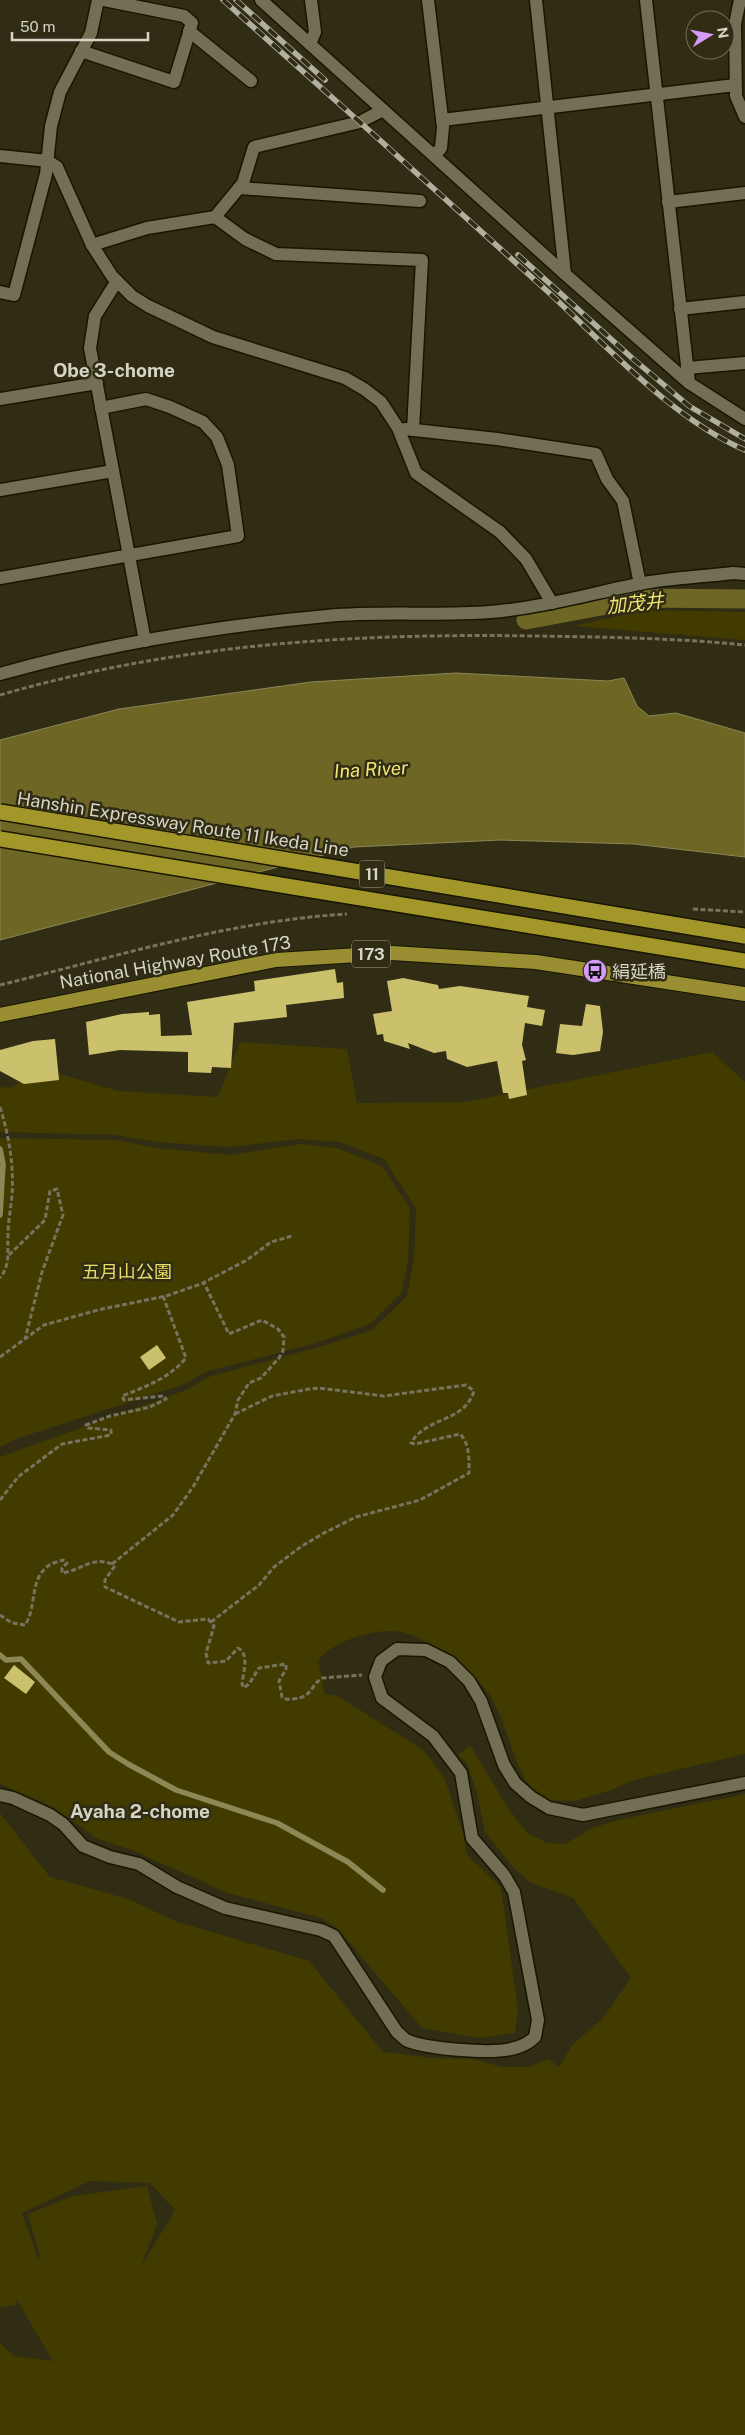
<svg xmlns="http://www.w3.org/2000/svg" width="745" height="2435" viewBox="0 0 745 2435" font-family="'Public Sans','Noto Sans JP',sans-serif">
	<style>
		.green { fill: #413b00; fill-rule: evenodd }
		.water { fill: #6e6625; stroke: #8d8755 }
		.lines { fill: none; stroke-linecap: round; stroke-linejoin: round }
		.stream { stroke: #8d8755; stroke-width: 5.5 }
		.canal { stroke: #6e6625; stroke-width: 19 }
		.building { fill: #cbc16c }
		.minor-casing { stroke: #181500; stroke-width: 15 }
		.tertiary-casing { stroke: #181500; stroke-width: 15 }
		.trunk-casing { stroke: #181500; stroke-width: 16 }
		.path { stroke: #76735f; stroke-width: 3; stroke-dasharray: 5 2.5; stroke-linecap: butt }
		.minor { stroke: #726f54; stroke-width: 12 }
		.tertiary { stroke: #726f54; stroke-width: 12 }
		.trunk { stroke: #998f32; stroke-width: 14 }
		.rail-casing { stroke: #b1af9e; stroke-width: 5.5 }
		.rail { stroke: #302d14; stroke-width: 4; stroke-dasharray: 11; stroke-linecap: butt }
		.motorway-bridge-casing { stroke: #181500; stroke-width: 18; stroke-linecap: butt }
		.motorway-bridge { stroke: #a3972a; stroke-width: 15 }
		.labels { text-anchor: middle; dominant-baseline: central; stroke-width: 5; stroke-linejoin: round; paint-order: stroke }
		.shield { fill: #302d14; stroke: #a4a290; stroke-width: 1 }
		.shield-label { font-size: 16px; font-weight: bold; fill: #d5d4c5 }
		.street-label { font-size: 18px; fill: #d5d4c5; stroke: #302d14 }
		.poi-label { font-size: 18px; fill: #d5d4c5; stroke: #302d14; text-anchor: start }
		.park-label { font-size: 18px; fill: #ebde69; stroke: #302d14 }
		.neighbourhood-label { font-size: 19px; font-weight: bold; fill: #d5d4c5; stroke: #302d14 }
		.water-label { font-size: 19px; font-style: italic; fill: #f3e672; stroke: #302d14 }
	</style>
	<rect width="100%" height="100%" fill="#302d14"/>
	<!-- green -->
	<g class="green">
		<path d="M644,610L745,612V640L573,626Z"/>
		<path d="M240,1042L347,1049L357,1103L466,1102L712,1052L745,1082V1754L634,1780L611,1790L575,1801L546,1800C539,1793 529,1786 524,1778C510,1750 505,1718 487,1691C472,1669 421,1632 394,1631C368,1630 335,1641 318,1660L325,1694L338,1696L423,1750L444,1777L463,1833L467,1855L501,1887L518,2010L515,2033L479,2038L422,2028L337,1928L321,1918L228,1893L132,1850L98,1839L53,1807L0,1784V1457L186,1390L211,1376L316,1348L372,1330L407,1296L414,1258L416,1208L384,1159L339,1142L299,1139L229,1147L156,1142L116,1135L0,1132V1087L10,1088L43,1069L118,1091L218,1097Z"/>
		<path d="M0,1138L117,1140L156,1148L230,1155L300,1144L337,1148L382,1166L410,1208L408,1259L402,1292L370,1324L313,1344L208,1371L182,1385L16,1439L0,1447Z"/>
		<path d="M470,1745L506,1805L526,1832L547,1843L565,1844L592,1828L618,1820L745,1794V2435H0V2343L14,2356L53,2361L17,2300L15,2305L0,2307V1813L50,1877L128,1899L175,1921L309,1961L383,2052L433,2058L473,2059L502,2067H528L549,2059L559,2067L573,2044L603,2018L631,1978L573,1898L531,1883L513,1867L485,1832L477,1793L467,1763L458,1755ZM90,2181L150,2183L175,2210L140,2268L157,2224L147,2186L73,2196L28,2214L40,2256L37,2261L38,2258L22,2213Z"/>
	</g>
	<!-- water -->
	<path class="water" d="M456,673L608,681L624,678L637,706L649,716L676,713L745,733V857L634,844L500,840L354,847L0,940V740L119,709L311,682Z"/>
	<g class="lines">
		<!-- stream -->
		<g class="stream">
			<path d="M0,1149L3,1164L0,1215"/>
			<path d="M0,1655L6,1660L21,1659L109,1752L128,1764L176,1790L277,1823L348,1862L383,1890"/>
		</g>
		<!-- canal -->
		<path class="canal" d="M526,620L644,598L745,599"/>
	</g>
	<!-- building -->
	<g class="building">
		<path d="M335,969L337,983L343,982L344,998L286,1005L287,1017L234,1023L231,1068L212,1067L211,1073L188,1072V1052L120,1050L89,1055L86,1022L122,1014L149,1012V1015L160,1014L161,1036L192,1035L187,1002L255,991L254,981Z"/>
		<path d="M403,978L438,985L439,989L460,986L529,996L527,1007L545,1010L542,1026L525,1023L522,1045L526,1060L522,1061L527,1095L509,1099L508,1093H503L497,1061L467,1067L447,1059L446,1051L434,1053L408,1043L410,1049L384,1041L383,1034L377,1035L373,1014L392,1011L387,981Z"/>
		<path d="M586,1004L600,1006L603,1032L600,1051L573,1055L556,1053L560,1024L582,1026Z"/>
		<path d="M55,1039L59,1080L24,1084L0,1071V1050L33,1041Z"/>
		<path d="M157,1345L166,1358L149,1370L140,1357Z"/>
		<path d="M14,1665L35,1682L26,1694L4,1678Z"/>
	</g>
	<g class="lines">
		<!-- minor casing -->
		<g class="minor-casing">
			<g id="minor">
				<path d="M261,0L565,274L689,383L745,419"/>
				<path d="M428,0L443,127L441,148L435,155"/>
				<path d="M536,0L565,274"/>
				<path d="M646,0L689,383"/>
				<path d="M740,0L735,24L736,96L745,117"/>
				<path d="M189,31L251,81"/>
				<path d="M310,44L315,32L311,0"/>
				<path d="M81,51L174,82L192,23L184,16L104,0"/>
				<path d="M442,120L735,85"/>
				<path d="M0,156L48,161L57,167L92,245L112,276L132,296L148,306L213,337L345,378L364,389L381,402L398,428L416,473L500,532L526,559L552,603"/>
				<path d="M239,188L420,201"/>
				<path d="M668,202L745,193"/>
				<path d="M215,217L245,239L276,254L422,260L413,430"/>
				<path d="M92,245L147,228L215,217L243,183L254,147L360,122L383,110"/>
				<path d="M117,281L95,316L90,348L145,641"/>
				<path d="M0,292L14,295L46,174L51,126L60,92L91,33L98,0"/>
				<path d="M680,309L745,302"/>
				<path d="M687,368L745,363"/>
				<path d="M0,399L97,383"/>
				<path d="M405,429L497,439L596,454L607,479L623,501L640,584"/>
				<path d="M0,490L113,471"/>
				<path d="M0,578L238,536L228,465L217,437L203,422L170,407L146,399L101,408"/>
			</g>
		</g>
		<!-- tertiary casing -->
		<g class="tertiary-casing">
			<g id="tertiary">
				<path d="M0,674C106,644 217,626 327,616C381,611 436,616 490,612C541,608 589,594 639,584C669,578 701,577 733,573L745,574"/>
				<path d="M0,1795L13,1798L50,1815L63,1824L83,1846L110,1857L139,1864L177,1887L225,1908L321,1930L334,1936L397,2032C400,2034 403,2038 406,2040C425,2049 491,2054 511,2049C521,2047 528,2044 535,2037L538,2020L514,1892L504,1875L472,1838L461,1773L433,1736L382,1698L375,1677L381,1661L397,1649L426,1650L450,1662L469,1681L481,1701L504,1765L515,1783L531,1797L549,1808L583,1815L745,1783"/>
			</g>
		</g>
		<!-- trunk casing -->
		<g class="trunk-casing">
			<path id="trunk" d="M0,1015L276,960L392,953L536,962L745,994"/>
		</g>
		<!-- path -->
		<g class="path">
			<path d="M0,695C176,644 352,633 534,636C605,637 675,638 745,645"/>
			<path d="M693,909L745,912"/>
			<path d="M0,985C114,957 229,921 347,914"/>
			<path d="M0,1107C9,1136 14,1165 12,1195C11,1208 8,1221 8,1234C7,1251 11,1264 0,1278"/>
			<path d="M9,1255L45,1220L50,1191L57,1189L63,1215L42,1272L25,1339"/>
			<path d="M0,1357L44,1325L98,1310L166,1296L201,1284L247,1260L271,1242L292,1236"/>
			<path d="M0,1500L18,1477L62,1444L111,1435V1430L88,1428L86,1425L110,1416L150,1407L166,1399L164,1396L124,1400L122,1396C147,1386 168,1379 186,1358L163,1296"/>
			<path d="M112,1564L173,1515L193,1487L235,1414L238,1400L249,1383L261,1378L279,1358L283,1351L284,1337L278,1329L262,1320L229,1334L204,1283"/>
			<path d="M0,1615L12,1623L25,1625C37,1608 29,1580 48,1566C52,1563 59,1561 63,1560L67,1563L62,1568V1573C82,1570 92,1556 112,1564L114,1567L105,1580V1587L179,1622L208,1619L214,1626L206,1653L208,1663L226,1661L238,1648C250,1655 243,1673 242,1684L244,1688L249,1684L259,1668L286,1664V1669L279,1681L282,1697C286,1700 288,1699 293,1699C313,1697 309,1687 322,1678L362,1675"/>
			<path d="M211,1622L259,1585L274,1567L302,1546L324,1533L356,1517L420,1500L469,1473C469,1460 470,1444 460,1434L415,1444L411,1443C427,1416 464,1423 474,1391L466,1385L384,1396L319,1388L309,1389L272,1396L235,1414"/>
		</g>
		<!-- minor -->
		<use href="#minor" class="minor"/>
		<!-- tertiary -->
		<use href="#tertiary" class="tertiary"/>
		<!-- trunk -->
		<use href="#trunk" class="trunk"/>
		<!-- rail casing -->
		<g class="rail-casing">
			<g id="rail">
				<path d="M223,0C331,96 439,193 546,290C605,344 671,418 745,450"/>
				<path d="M236,0L325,80"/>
				<path d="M518,255L632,358L689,406L745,439"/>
			</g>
		</g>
		<!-- rail -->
		<use href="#rail" class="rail"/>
		<!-- motorway-bridge casing -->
		<g class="motorway-bridge-casing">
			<g id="motorway-bridge">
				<path d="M0,812L745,936"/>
				<path d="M0,839L745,961"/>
			</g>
		</g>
		<!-- motorway-bridge -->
		<use href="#motorway-bridge" class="motorway-bridge"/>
	</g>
	<!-- icons -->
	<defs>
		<g id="bus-disc" transform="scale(1.25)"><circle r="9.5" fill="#d79bf9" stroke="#302d14"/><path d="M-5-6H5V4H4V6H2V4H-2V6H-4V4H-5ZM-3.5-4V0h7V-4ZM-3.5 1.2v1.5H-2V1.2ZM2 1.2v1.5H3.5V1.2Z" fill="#111"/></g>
	</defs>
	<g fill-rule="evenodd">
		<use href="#bus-disc" x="595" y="971"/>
	</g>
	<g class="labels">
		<!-- shield labels -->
		<g class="shield">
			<rect x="359.5" y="860.5" width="25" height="27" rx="4"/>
			<rect x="352" y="940.5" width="38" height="27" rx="4"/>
		</g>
		<g class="shield-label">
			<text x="372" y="874">11</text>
			<text x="371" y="954">173</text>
		</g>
		<!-- street labels -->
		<g class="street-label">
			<text transform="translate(183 824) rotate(9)">Hanshin Expressway Route 11 Ikeda Line</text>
			<text transform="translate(175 962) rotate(-10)">National Highway Route 173</text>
		</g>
		<!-- poi labels -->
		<g class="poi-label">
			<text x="612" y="971">絹延橋</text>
		</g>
		<!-- park labels -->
		<g class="park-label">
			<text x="127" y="1271">五月山公園</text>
		</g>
		<!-- neighbourhood labels -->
		<g class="neighbourhood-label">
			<text x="114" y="370">Obe 3-chome</text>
			<text x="140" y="1811">Ayaha 2-chome</text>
		</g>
		<!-- water labels -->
		<g class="water-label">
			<text transform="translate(635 603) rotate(-6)">加茂井</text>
			<text transform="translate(371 769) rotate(-3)">Ina River</text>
		</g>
	</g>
	<!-- north arrow -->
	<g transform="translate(710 35) rotate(80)"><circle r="24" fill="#302d14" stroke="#72705b"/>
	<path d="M0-4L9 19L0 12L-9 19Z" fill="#d79bf9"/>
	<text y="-8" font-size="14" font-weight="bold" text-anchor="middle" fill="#d5d4c5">N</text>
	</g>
	<!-- scale -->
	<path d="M12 32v8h136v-8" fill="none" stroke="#d5d4c5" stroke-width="2.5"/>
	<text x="20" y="32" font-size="15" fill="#d5d4c5" stroke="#302d14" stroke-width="4" paint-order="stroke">50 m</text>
</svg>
